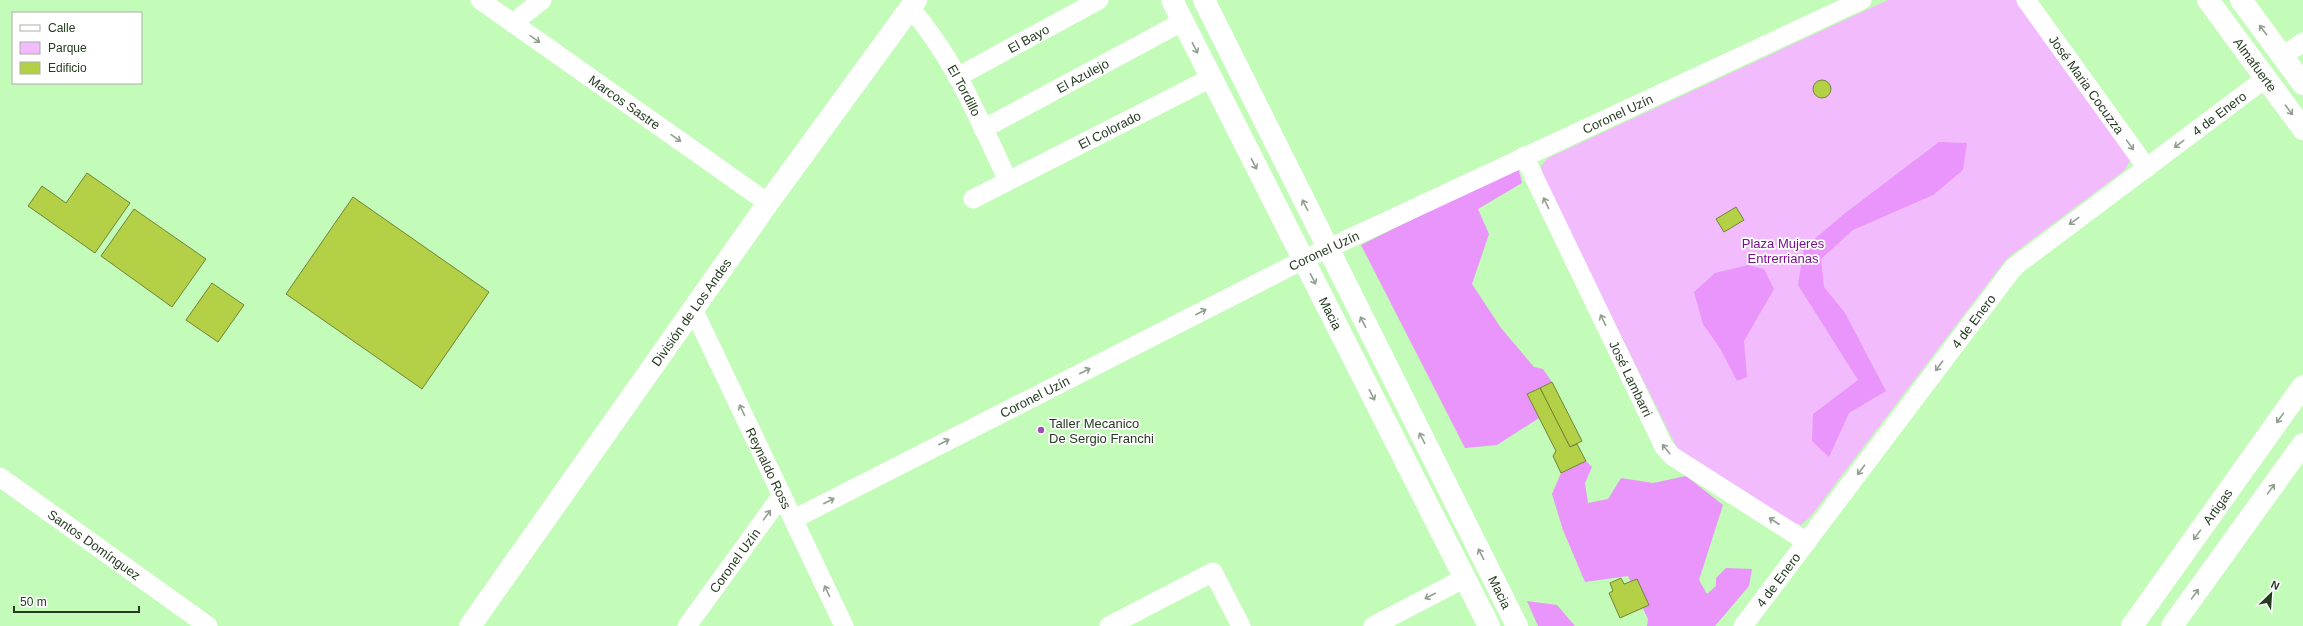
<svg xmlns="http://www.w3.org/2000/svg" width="2303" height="626" viewBox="0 0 2303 626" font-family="Arial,sans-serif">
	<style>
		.green { fill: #f2bbfe }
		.forest { fill: #e995fb }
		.building { fill: #b3d046; stroke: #728437 }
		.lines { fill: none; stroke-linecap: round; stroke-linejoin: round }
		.minor { stroke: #fff; stroke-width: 19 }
		.tertiary { stroke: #fff; stroke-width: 22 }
		.primary { stroke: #fff; stroke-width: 22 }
		.oneway { stroke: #929e90 }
		.poi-dot { fill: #a44bb7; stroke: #fff; stroke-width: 1.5 }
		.labels { text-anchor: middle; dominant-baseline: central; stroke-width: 3.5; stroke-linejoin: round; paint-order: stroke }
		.street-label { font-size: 13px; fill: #263c22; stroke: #fff }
		.park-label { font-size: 13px; fill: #7b118f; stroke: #fff }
		.poi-label { font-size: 13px; fill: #263c22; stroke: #fff; text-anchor: start }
	</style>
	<rect width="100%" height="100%" fill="#c3fbb8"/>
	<!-- green -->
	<path class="green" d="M1888,0H2016L2127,152L2130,161L2125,170L2010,256L2001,266L1811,516L1801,525L1787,521L1677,448L1542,178L1541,166L1548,158Z"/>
	<!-- forest -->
	<g class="forest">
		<path d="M1939,142L1967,143L1963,170L1933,195L1853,230L1821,259L1824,287L1845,313L1886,391L1849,413L1829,457L1812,441L1813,414L1858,380L1798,285L1804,248L1844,214Z"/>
		<path d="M1518,167L1522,183L1478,209L1489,234L1472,284L1501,328L1534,367L1543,369L1552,382L1527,394L1539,418L1497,445L1465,448L1361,245Z"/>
		<path d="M1748,265L1764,269L1774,289L1744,341L1747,377L1737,381L1721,350L1703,324L1694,292L1715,273Z"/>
		<path d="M1586,461L1592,467L1585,483L1588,503L1608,499L1621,478L1653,483L1686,476L1723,505L1699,580L1707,594L1716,586V578L1726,568L1752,569L1749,586L1715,626H1647L1648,619L1628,576L1585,582L1563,530L1552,494L1561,473Z"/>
		<path d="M1527,601L1557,605L1575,626H1538Z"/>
	</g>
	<!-- building -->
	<g class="building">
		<circle cx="1822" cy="89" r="9"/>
		<path d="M87,173L130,203L95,253L28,206L42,186L66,203Z"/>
		<path d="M353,197L489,292L422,389L286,294Z"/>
		<path d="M1736,207L1744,220L1724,232L1716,219Z"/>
		<path d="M134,209L206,259L172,307L101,256Z"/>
		<path d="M212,283L244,305L218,342L186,320Z"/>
		<path d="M1552,382L1582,441L1570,447L1540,388Z"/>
		<path d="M1540,388L1570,447L1577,444L1586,461L1561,473L1553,456L1556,451L1527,394Z"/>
		<path d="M1621,578L1624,584L1637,579L1649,605L1620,618L1609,593L1613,591L1610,583Z"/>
	</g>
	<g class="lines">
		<!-- minor -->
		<g class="minor">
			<path id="s1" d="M480,0L768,203"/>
			<path id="s2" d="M2026,0L2147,168"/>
			<path id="s3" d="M910,8C954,57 980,121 1008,181"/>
			<path d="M513,23L542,0"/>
			<path d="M2283,56L2303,42"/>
			<path id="s4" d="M957,77L1099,0"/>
			<path id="s5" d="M983,129L1182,22"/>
			<path id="s6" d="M1524,156L1664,447L1672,456L1807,542"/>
			<path id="s7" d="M973,199L1211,78"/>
			<path id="s8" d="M694,311L844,626"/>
			<path id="s9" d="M0,477L208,626"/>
			<path id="s10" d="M794,519L1303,260L1862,0"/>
			<path id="s11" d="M687,626L782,495"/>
			<path d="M1109,626L1213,572L1241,626"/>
			<path d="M1373,626L1465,578"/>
			<path id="s12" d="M1743,626L2014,267L2266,78"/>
		</g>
		<!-- tertiary -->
		<g class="tertiary">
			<path id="s13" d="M1172,0L1489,626"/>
			<path id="s14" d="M1204,0L1517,626"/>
			<path id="s15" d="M470,626L768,203L916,0"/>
			<path id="s16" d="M2132,626L2303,386"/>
			<path d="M2172,626L2303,444"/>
		</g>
		<!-- primary -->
		<g class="primary">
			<path id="s17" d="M2208,0L2303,129"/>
			<path d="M2241,0L2303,84"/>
		</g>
	</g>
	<!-- one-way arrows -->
	<defs><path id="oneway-shaft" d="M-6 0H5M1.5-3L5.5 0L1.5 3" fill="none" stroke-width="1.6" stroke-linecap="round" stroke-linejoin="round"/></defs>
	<g class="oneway">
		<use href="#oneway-shaft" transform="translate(2263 30) rotate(-127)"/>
		<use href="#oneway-shaft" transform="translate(535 39) rotate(35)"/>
		<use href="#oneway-shaft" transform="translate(1195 48) rotate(63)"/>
		<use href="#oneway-shaft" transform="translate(2289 110) rotate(53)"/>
		<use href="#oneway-shaft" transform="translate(676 138) rotate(35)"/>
		<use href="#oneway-shaft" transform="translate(2179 144) rotate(143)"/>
		<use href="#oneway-shaft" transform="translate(2130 145) rotate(54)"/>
		<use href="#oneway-shaft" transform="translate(1254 164) rotate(63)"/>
		<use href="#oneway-shaft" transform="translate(1546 203) rotate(-116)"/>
		<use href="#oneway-shaft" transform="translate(1305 205) rotate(-117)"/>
		<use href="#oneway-shaft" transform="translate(2074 221) rotate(144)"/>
		<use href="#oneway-shaft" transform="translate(1313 279) rotate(63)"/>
		<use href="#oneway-shaft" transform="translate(1201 312) rotate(-27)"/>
		<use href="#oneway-shaft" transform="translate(1603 320) rotate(-116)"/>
		<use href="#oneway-shaft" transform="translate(1363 322) rotate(-117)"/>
		<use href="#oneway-shaft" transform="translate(1939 366) rotate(127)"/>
		<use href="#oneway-shaft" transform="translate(1085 371) rotate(-27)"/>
		<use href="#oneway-shaft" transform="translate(1372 395) rotate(63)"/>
		<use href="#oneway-shaft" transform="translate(742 410) rotate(-115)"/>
		<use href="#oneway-shaft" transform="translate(2280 418) rotate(126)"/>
		<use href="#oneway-shaft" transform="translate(1422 438) rotate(-117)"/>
		<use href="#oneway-shaft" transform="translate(944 442) rotate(-27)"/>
		<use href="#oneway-shaft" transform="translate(1666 449) rotate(-129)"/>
		<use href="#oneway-shaft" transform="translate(1861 470) rotate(127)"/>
		<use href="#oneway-shaft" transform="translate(2271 489) rotate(-54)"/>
		<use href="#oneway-shaft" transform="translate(829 501) rotate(-27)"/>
		<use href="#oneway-shaft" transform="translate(767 515) rotate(-54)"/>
		<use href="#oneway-shaft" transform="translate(1774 521) rotate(-147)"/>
		<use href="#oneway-shaft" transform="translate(2197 535) rotate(126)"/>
		<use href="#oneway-shaft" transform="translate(1481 554) rotate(-117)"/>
		<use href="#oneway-shaft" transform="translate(827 591) rotate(-115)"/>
		<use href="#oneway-shaft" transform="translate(2195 594) rotate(-54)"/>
		<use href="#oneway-shaft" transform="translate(1430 596) rotate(153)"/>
	</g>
	<!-- markers -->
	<circle class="poi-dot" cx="1041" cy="430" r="4"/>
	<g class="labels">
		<!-- street labels -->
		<g class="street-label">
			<text stroke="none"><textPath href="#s4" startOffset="81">El Bayo</textPath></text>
			<text stroke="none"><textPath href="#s17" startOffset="80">Almafuerte</textPath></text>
			<text stroke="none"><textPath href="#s5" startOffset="113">El Azulejo</textPath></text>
			<text stroke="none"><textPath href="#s2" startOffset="104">José Maria Cocuzza</textPath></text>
			<text stroke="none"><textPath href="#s3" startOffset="99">El Tordillo</textPath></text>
			<text stroke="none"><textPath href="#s1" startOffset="177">Marcos Sastre</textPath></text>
			<text stroke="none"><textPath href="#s10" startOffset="918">Coronel Uzín</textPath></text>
			<text stroke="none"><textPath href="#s12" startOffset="706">4 de Enero</textPath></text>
			<text stroke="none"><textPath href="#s7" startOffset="153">El Colorado</textPath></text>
			<text stroke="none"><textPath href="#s10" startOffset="594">Coronel Uzín</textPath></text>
			<text stroke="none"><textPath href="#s15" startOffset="384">División de Los Andes</textPath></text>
			<text stroke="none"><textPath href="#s13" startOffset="351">Macia</textPath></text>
			<text stroke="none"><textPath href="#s12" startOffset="382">4 de Enero</textPath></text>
			<text stroke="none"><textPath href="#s6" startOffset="247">José Lambarri</textPath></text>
			<text stroke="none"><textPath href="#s10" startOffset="270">Coronel Uzín</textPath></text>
			<text stroke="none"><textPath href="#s8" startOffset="174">Reynaldo Ross</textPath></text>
			<text stroke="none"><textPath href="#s16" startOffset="147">Artigas</textPath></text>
			<text stroke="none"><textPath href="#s9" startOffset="116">Santos Domínguez</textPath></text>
			<text stroke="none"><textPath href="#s11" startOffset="81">Coronel Uzín</textPath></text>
			<text stroke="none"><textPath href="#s12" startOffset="58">4 de Enero</textPath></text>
			<text stroke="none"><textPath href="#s14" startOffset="662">Macia</textPath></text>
		</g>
		<!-- park labels -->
		<g class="park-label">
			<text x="1783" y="243">Plaza Mujeres<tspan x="1783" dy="15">Entrerrianas</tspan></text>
		</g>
		<!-- poi labels -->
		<g class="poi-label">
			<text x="1049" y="423">Taller Mecanico<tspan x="1049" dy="15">De Sergio Franchi</tspan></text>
		</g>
	</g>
	<!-- legend -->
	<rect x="12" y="12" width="130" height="72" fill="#ffffff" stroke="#a8b1a7"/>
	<rect x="20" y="25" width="20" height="6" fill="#ffffff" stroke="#a8b1a7"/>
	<text x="48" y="32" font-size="12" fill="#263c22">Calle</text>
	<rect x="20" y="42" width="20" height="12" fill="#f2bbfe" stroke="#a8b1a7"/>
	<text x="48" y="52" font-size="12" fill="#263c22">Parque</text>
	<rect x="20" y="62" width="20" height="12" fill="#b3d046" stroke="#a8b1a7"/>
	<text x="48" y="72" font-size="12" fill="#263c22">Edificio</text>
	<!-- north arrow -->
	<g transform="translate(2271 594) rotate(25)" stroke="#ffffff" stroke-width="3" paint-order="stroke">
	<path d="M0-3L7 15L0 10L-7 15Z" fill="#263c22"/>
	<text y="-6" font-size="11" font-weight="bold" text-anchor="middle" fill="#263c22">N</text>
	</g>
	<!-- scale -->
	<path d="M14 606v6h125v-6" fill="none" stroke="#263c22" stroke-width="2"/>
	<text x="20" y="606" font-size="12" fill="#263c22" stroke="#ffffff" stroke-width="3" paint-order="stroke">50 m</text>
</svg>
